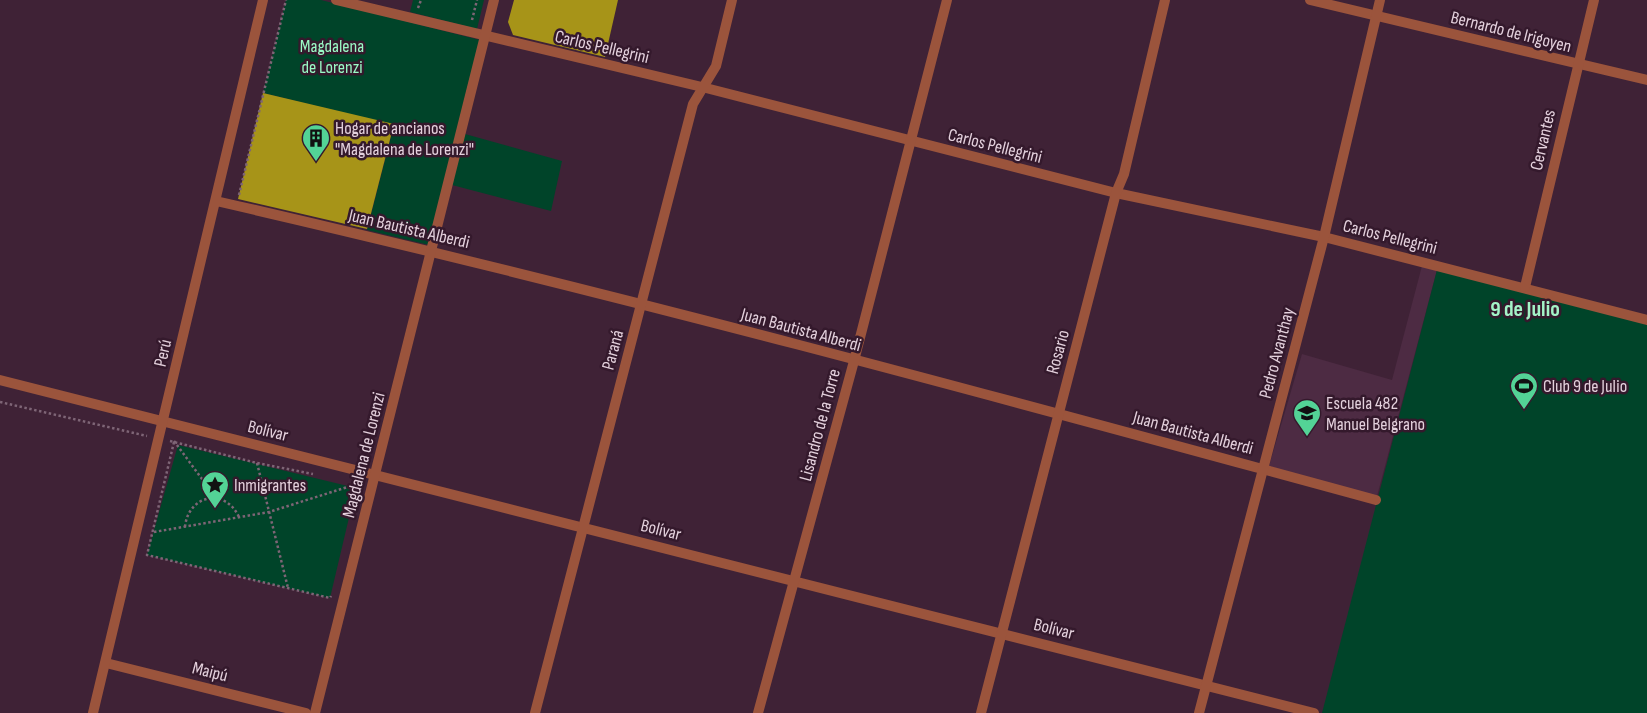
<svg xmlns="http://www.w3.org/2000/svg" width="1647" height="713" viewBox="0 0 1647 713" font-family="'Sofia Sans Condensed',sans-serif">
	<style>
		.built { fill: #4d2b43 }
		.green { fill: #004429 }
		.building { fill: #a79418 }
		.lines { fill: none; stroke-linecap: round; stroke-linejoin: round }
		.path { stroke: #7e6576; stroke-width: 2.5; stroke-dasharray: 2.5 2.5; stroke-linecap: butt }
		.minor { stroke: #9b543c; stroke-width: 10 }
		.labels { text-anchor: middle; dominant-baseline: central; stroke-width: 5; stroke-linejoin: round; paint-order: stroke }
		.street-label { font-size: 18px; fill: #e4d1dd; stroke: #34192c }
		.park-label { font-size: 18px; fill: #9afac6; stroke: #34192c }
		.poi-label { font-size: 18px; fill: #e4d1dd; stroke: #34192c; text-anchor: start }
		.district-label { font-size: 22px; font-weight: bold; fill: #a3f3c7; stroke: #34192c }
	</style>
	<rect width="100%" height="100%" fill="#3f2236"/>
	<!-- built -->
	<path class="built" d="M1423,262L1438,266L1376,500L1269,466L1302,354L1392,380Z"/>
	<!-- green -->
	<g class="green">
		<path d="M286,0H321L480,40L429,245L367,230L394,125L263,93Z"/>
		<path d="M413,0H484L477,29L410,12Z"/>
		<path d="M465,134L562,161L551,211L452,185Z"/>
		<path d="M1438,266L1647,321V713H1322Z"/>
		<path d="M178,445L356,488L330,598L147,555Z"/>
	</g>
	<!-- building -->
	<g class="building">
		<path d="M514,0H618L605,57L513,35L508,22Z"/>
		<path d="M263,93L394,124L367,229L238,199Z"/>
	</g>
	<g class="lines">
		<!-- path -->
		<g class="path">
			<path d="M418,8L421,0"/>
			<path d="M472,20L477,0"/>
			<path d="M239,195L286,0"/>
			<path d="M0,402L147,436"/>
			<path d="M170,441L257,463L313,474"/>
			<path d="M174,441L216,498"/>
			<path d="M174,442L147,555L330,598L331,596"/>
			<path d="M257,463L288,588"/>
			<path d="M185,527C188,495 225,487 239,517"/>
			<path d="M154,532L269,512L357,484"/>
		</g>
		<!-- minor -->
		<g class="minor">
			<path d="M336,0L702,87L1116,193L1324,237L1647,320"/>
			<path d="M1310,0L1647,80"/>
			<path d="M216,201C605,290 991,395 1376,500"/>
			<path d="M1525,287L1594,0"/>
			<path d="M0,380L1314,713"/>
			<path d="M106,663L306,713"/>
			<path d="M93,713L263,0"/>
			<path d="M315,713L494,0"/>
			<path d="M535,713L693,104L716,66L732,0"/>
			<path d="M758,713L854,361L947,0"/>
			<path d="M981,713L1116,193L1124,174L1165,0"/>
			<path d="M1199,713L1324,237L1380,0"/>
		</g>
	</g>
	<!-- icons -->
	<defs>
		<g id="building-pin" transform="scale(1.4375)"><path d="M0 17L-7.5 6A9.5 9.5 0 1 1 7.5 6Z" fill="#53d396" stroke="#34192c"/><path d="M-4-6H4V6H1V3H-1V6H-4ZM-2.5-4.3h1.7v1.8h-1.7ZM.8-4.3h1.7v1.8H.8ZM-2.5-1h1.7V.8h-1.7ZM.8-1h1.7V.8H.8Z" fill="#111"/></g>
		<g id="stadium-pin" transform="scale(1.4375)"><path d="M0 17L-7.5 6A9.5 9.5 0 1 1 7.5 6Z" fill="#53d396" stroke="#34192c"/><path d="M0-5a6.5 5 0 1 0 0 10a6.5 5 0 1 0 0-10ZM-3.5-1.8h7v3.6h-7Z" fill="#111"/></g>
		<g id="school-pin" transform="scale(1.4375)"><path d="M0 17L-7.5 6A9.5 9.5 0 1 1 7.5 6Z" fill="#53d396" stroke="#34192c"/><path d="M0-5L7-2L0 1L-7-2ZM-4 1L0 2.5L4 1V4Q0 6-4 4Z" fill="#111"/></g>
		<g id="sight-pin" transform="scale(1.4375)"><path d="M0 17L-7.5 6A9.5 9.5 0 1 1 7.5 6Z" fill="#53d396" stroke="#34192c"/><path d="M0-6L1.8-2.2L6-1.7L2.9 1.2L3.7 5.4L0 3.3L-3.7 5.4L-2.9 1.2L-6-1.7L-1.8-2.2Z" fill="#111"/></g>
	</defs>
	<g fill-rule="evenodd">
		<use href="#building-pin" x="316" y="138"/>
		<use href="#stadium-pin" x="1524" y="386"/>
		<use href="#school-pin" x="1307" y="413"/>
		<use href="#sight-pin" x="215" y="485"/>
	</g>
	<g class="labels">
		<!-- street labels -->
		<g class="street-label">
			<text transform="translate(1511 32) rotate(14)">Bernardo de Irigoyen</text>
			<text transform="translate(602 47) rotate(13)">Carlos Pellegrini</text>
			<text transform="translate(1543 140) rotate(-77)">Cervantes</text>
			<text transform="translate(995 146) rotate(14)">Carlos Pellegrini</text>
			<text transform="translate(409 229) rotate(13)">Juan Bautista Alberdi</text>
			<text transform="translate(1390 237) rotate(14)">Carlos Pellegrini</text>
			<text transform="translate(801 330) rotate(15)">Juan Bautista Alberdi</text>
			<text transform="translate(613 350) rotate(-75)">Paraná</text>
			<text transform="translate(1058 352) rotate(-75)">Rosario</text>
			<text transform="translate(163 353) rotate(-77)">Perú</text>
			<text transform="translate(1277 353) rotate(-75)">Pedro Avanthay</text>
			<text transform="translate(820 425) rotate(-75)">Lisandro de la Torre</text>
			<text transform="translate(268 431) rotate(14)">Bolívar</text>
			<text transform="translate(1193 433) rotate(15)">Juan Bautista Alberdi</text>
			<text transform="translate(364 455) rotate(-76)">Magdalena de Lorenzi</text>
			<text transform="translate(661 530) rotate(14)">Bolívar</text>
			<text transform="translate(1054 629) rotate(14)">Bolívar</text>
			<text transform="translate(210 672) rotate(14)">Maipú</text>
		</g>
		<!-- park labels -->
		<g class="park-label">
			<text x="332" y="46">Magdalena<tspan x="332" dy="21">de Lorenzi</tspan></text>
		</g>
		<!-- poi labels -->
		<g class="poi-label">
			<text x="335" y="128">Hogar de ancianos<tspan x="335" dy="21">"Magdalena de Lorenzi"</tspan></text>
			<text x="1543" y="386">Club 9 de Julio</text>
			<text x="1326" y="403">Escuela 482<tspan x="1326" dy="21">Manuel Belgrano</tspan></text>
			<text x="234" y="485">Inmigrantes</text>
		</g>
		<!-- district labels -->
		<g class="district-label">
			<text x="1525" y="309">9 de Julio</text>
		</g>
	</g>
</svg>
